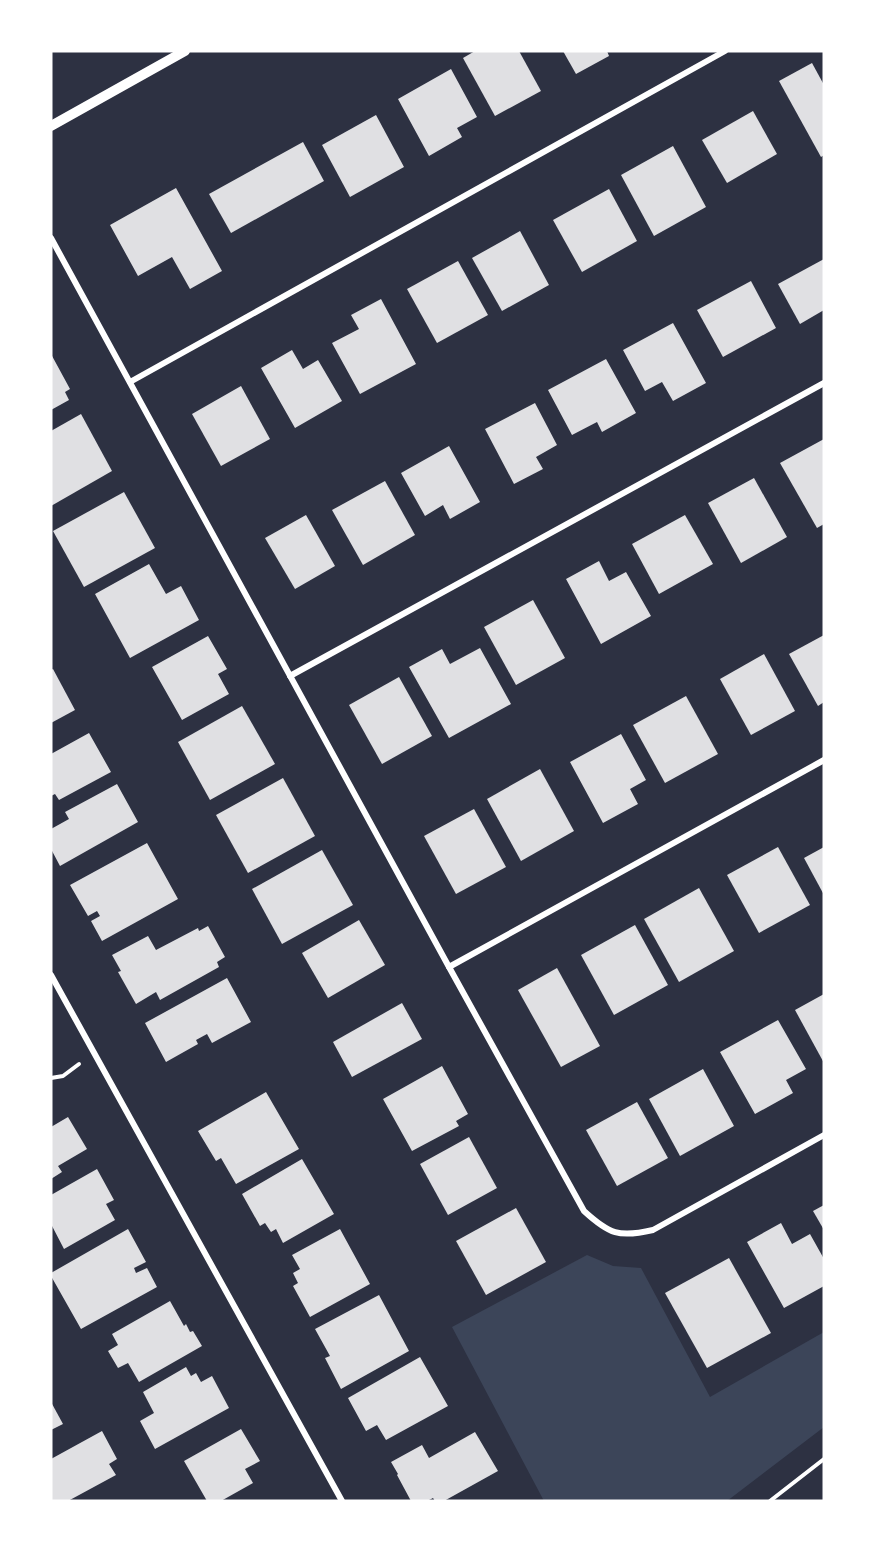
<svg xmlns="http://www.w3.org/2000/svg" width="875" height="1552" viewBox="0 0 875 1552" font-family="'Source Sans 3',sans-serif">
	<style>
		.green { fill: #3c4559 }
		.building { fill: #e0e0e3 }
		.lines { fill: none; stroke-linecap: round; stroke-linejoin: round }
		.path { stroke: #fff; stroke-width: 4 }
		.minor { stroke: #fff; stroke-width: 6 }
		.tertiary { stroke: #fff; stroke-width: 10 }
	</style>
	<rect width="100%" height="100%" fill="#2d3142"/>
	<!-- green -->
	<path class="green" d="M587,1255L613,1266L641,1268L710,1397L824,1332V1427L727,1501H544L452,1327Z"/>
	<!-- building -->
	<g class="building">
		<path d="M475,51H519L541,91L495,116L463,58Z"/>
		<path d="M563,51H607L609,56L576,74Z"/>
		<path d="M812,63L824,85V155L821,157L779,81Z"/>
		<path d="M451,69L477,117L457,128L462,137L429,156L398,99Z"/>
		<path d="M753,111L777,154L727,183L702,140Z"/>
		<path d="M376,115L404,167L350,197L322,145Z"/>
		<path d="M303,142L324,181L231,233L209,194Z"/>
		<path d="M673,146L706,207L654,236L621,175Z"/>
		<path d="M176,188L222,271L190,289L172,257L138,276L110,225Z"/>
		<path d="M609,189L637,241L582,272L553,220Z"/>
		<path d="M520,231L549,285L502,311L472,258Z"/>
		<path d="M824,259V310L800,324L778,284Z"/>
		<path d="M458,261L488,315L437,343L407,289Z"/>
		<path d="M751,281L776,328L723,357L697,310Z"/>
		<path d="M381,299L416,364L360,394L332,343L359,329L351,315Z"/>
		<path d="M673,323L706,383L673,401L662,382L645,391L623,350Z"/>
		<path d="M292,350L303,369L318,360L342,401L295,428L261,368Z"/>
		<path d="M51,354L70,389L65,392L69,400L51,410Z"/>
		<path d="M606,359L636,413L602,432L597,422L572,435L548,390Z"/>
		<path d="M241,386L270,439L221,466L192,414Z"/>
		<path d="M535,403L557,445L536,457L543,469L514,484L485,429Z"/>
		<path d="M81,414L112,471L51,506V431Z"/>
		<path d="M824,439V524L817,528L780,463Z"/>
		<path d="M449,446L480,502L450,519L443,505L425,516L401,473Z"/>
		<path d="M754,478L787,537L741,563L708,503Z"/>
		<path d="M385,481L415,535L363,565L332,510Z"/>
		<path d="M124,492L155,548L84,587L53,531Z"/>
		<path d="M306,515L335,566L295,589L265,538Z"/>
		<path d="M685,515L713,564L659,594L632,544Z"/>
		<path d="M599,561L609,581L626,572L651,616L601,644L566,579Z"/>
		<path d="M149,564L166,594L181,586L199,620L130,658L95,594Z"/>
		<path d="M533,600L565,658L516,685L484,627Z"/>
		<path d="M824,635V702L818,706L789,654Z"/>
		<path d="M208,636L227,669L218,674L229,694L182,720L152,667Z"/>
		<path d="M480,648L511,704L449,738L409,667L442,649L450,664Z"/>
		<path d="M764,654L795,711L751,735L720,679Z"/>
		<path d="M53,669L75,710L51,723V670Z"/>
		<path d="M399,677L432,736L382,764L349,705Z"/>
		<path d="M686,696L718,754L665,783L633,725Z"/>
		<path d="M242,706L275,764L210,800L178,742Z"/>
		<path d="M89,733L111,772L59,800L55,794L51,796V754Z"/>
		<path d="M621,734L646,780L630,789L638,804L603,823L570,762Z"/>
		<path d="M540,769L574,831L521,861L487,799Z"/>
		<path d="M283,778L315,836L248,873L216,815Z"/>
		<path d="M117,784L138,822L60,866L51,849V829L69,819L65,812Z"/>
		<path d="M474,809L506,867L456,894L424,836Z"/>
		<path d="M147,843L178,899L102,941L91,921L100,916L97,911L88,916L70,885Z"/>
		<path d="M778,847L810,905L759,933L727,875Z"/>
		<path d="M824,847V895L804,858Z"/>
		<path d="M322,850L353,905L282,944L252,889Z"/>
		<path d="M699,888L734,951L679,982L644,919Z"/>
		<path d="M359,920L385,965L328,998L302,953Z"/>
		<path d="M635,925L668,985L614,1015L581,955Z"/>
		<path d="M208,926L225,957L217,962L219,967L160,1000L156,992L136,1004L118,972L121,971L112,955L148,936L156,950L198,928L199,931Z"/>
		<path d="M557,968L600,1046L561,1067L518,990Z"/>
		<path d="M227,978L251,1022L212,1043L207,1034L196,1040L198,1044L166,1062L145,1023Z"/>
		<path d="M824,994V1063L795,1010Z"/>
		<path d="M402,1003L422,1039L352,1077L333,1042Z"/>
		<path d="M778,1020L806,1069L786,1080L793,1093L755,1114L720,1052Z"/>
		<path d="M442,1066L468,1114L456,1121L459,1126L412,1151L383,1099Z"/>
		<path d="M703,1069L734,1126L680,1156L649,1099Z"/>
		<path d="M266,1092L299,1149L236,1184L221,1158L216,1161L198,1131Z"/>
		<path d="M637,1102L668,1158L617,1186L586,1130Z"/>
		<path d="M68,1117L87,1149L58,1166L62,1172L51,1179V1127Z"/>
		<path d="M469,1137L497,1188L448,1215L420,1164Z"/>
		<path d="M302,1159L334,1214L283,1243L276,1229L271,1232L265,1223L260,1226L242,1194Z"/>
		<path d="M97,1169L114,1200L106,1204L115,1220L64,1249L51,1224V1195Z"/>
		<path d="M824,1205V1230L813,1211Z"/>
		<path d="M516,1208L546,1262L486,1295L456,1241Z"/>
		<path d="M781,1223L792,1244L810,1234L824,1259V1286L784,1308L747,1242Z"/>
		<path d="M128,1229L146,1262L134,1268L136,1273L147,1268L157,1287L81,1329L51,1276V1273Z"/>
		<path d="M340,1229L370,1284L310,1317L293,1286L298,1283L293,1273L300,1269L292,1255Z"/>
		<path d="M729,1258L771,1333L707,1368L665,1293Z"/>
		<path d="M379,1295L409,1351L341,1389L325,1358L330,1356L315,1329Z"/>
		<path d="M170,1301L184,1326L186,1324L190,1332L193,1331L202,1346L139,1382L128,1363L118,1368L108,1351L118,1345L112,1334Z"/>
		<path d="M420,1357L448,1406L386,1440L377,1425L366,1431L348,1398Z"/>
		<path d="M186,1367L191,1376L196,1373L201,1382L212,1376L229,1408L155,1449L140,1421L154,1413L143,1392Z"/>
		<path d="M51,1402L63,1424L51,1430Z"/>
		<path d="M241,1429L260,1461L245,1469L253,1483L221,1501H207L184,1461Z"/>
		<path d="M102,1431L117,1459L109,1464L116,1475L68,1501H51V1459Z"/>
		<path d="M475,1432L498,1471L444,1501H435L433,1498L427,1501H411L397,1475L398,1474L391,1462L422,1445L429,1458Z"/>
	</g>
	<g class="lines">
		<!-- path -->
		<g class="path">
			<path d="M51,1078L63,1076L79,1064"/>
			<path d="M770,1501L824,1459"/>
		</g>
		<!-- minor -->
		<g class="minor">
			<path d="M51,238L449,967L584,1211C609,1234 619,1238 653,1230L824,1135"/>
			<path d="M130,382L725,51"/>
			<path d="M290,676L824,383"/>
			<path d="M449,967L824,760"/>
			<path d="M51,975L342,1501"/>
		</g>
		<!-- tertiary -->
		<path class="tertiary" d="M51,126L185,51"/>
	</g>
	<!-- border -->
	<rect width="875" height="1552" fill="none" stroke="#ffffff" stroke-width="105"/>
</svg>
